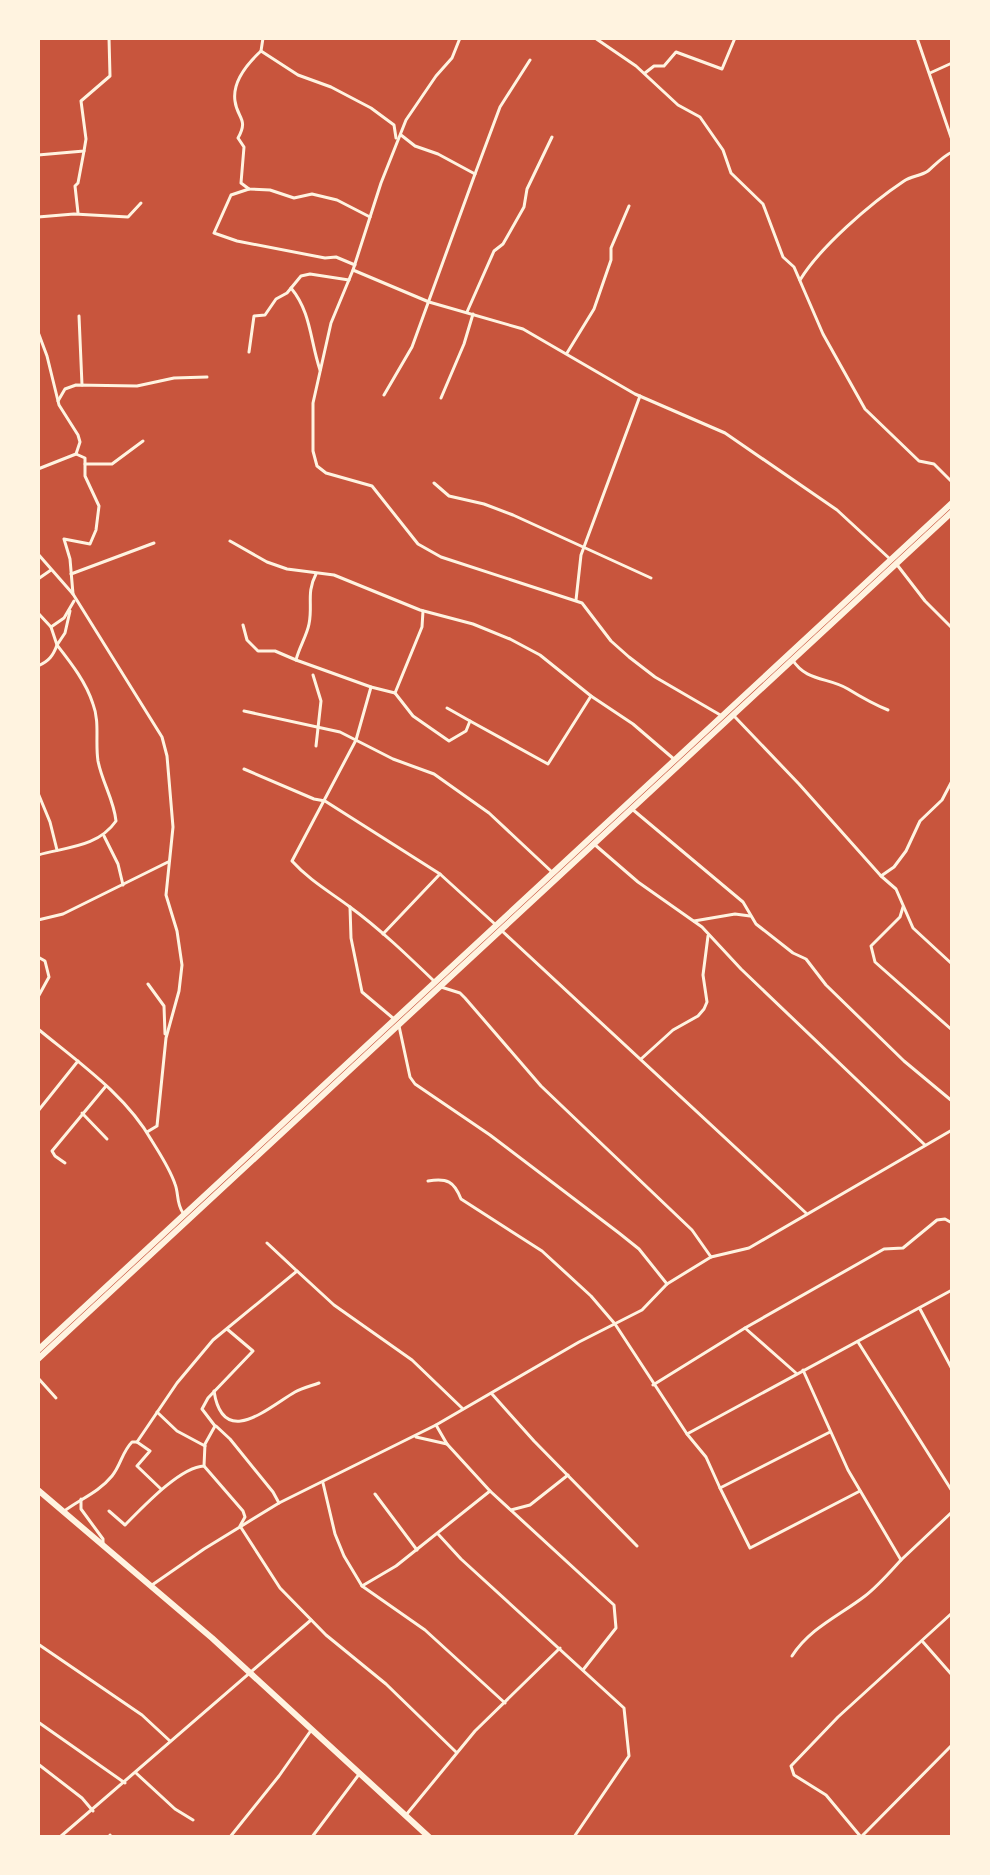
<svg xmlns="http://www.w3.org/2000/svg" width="990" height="1875" viewBox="0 0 990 1875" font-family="'DM Sans',sans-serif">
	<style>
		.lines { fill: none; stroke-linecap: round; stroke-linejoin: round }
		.minor { stroke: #fff3e0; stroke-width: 3 }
		.trunk { stroke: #fff3e0; stroke-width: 6 }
	</style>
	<rect width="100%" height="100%" fill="#c8553d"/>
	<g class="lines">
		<!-- minor -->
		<g class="minor">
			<path d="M263,38L261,51L298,75L331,87L371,108L394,125L396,138"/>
			<path d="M460,38L452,58L436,76L406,120L381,183L353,270L331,323L313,403V451L317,466L326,473L372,486L418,544L441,557L582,603L611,641L629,657L655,677L722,716"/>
			<path d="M595,38L636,66L678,105L700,117L723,150L731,173L763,204L783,257L794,267L823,334L865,409L919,461L934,464L952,482"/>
			<path d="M917,38L952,140"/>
			<path d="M261,51C248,63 232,81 235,101C237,118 249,119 238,138L244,147L241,183L249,189L270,190L294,198L312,194L337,200L370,217"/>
			<path d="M645,73L654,66H664L676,52L722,69L735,38"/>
			<path d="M930,73L952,63"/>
			<path d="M38,155L84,151L86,139L81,101L110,76L109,38"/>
			<path d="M475,174L500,107L530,60"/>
			<path d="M249,189L231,195L214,233L237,241L325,258L336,257L355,265"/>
			<path d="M78,213L75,186L78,183L84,151"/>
			<path d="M38,217L74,214L128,217L141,203"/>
			<path d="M353,270L429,302L523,329L635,394L725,433L837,510L890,559"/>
			<path d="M800,280C820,247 871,203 904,181C911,176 921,176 928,171C936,164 942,157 952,152"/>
			<path d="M291,288C311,312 310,340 320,370"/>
			<path d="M467,312L494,251L503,244L524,207L527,189L552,137"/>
			<path d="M79,316L82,385"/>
			<path d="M38,332L47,356L59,405L78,435L80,442L76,454L38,469"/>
			<path d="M249,352L254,316L265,315L276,299L287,293L301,276L310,274L349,280"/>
			<path d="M567,353L594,309L611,260V248L629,206"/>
			<path d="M384,395L412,347L475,174L438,154L415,146L401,135"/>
			<path d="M441,398L464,344L473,314"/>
			<path d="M58,401L65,389L76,385L137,386L174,378L207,377"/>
			<path d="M85,464H112L143,441"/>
			<path d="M434,483L449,496L484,504L513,515L651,578"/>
			<path d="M230,541L267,562L287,569L334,575L420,610L473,624L510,639L540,655L591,696L633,724L675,760"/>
			<path d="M38,554L73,594L162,737L167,756L173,827L166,895L177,931L182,965L179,991L166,1038L157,1126L147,1132"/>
			<path d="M898,566L925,601L952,628"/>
			<path d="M71,574L154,543"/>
			<path d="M316,574C306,593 313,605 309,624C307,635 299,648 296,660L371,687L395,693"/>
			<path d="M38,579L51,570"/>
			<path d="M73,594L70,559L64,539L90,544L96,530L99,506L85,476V458L76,454"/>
			<path d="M576,600L581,555L640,396"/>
			<path d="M423,611L422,627L395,693L413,716L449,741L466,731L470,721L447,708"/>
			<path d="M38,613L51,627L57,645L65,633L70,611"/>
			<path d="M243,625L247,640L258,651H275L296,660"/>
			<path d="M51,627L64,618L74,601"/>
			<path d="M792,659C806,682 828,677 848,689C861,697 873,704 888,710"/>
			<path d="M38,666C49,661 53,656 57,645C71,663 86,682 93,704C100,722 95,742 98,761C102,782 114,800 116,821C98,847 67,847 38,855"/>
			<path d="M313,675L321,701L316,746"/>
			<path d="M371,687L356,740L292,861C309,880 330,892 350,907C380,929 407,955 434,981"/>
			<path d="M244,711L340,732L393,759L434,774L489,813L552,872"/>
			<path d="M735,717L799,784L881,876L896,889L913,928L952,964"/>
			<path d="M470,721L548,764L591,696"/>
			<path d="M244,769L314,799L325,801L440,874L383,934"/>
			<path d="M38,793L50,822L57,850"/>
			<path d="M632,809L743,902L756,924L793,953L806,959L826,985L904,1061L952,1101"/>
			<path d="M104,836L118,864L123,885"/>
			<path d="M594,844L638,882L702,927L741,969L925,1145"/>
			<path d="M440,874L496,925"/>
			<path d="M881,876L894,867L906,851L920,821L942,800L952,781"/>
			<path d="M350,907L351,938L362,992L394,1019"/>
			<path d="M903,907L900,917L871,946L875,962L952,1030"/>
			<path d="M38,920L63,914L168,862"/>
			<path d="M694,921L735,914L750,916"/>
			<path d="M501,930L806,1213"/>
			<path d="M38,957L45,961L49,977L38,997"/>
			<path d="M148,984L164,1006L165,1034"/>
			<path d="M441,987L460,993L465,998L541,1086L692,1230L711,1257"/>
			<path d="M399,1026L410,1077L415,1084L490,1135L619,1233L639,1249L667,1284"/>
			<path d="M38,1029C78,1062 126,1095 152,1141C160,1154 170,1169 175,1184C179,1194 176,1203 183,1213"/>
			<path d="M641,1059L673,1030L698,1016L704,1009L707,1002L703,975L708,936"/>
			<path d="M38,1111L78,1061"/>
			<path d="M82,1113L107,1139"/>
			<path d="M65,1163L55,1156L52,1151L106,1086"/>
			<path d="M428,1181C447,1178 454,1181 461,1199L542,1251L591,1296L615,1324L687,1434L952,1290"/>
			<path d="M267,1243L297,1271"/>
			<path d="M920,1309L952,1369"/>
			<path d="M745,1328L884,1249L903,1248L937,1220L945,1219L952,1223"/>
			<path d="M858,1342L952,1491"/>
			<path d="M803,1370L848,1470L901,1560L952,1512"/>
			<path d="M38,1378L56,1398"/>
			<path d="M653,1385L745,1328L796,1373"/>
			<path d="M214,1391C223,1450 269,1407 295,1392C302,1388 311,1386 319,1383"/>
			<path d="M492,1394L534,1441L637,1546"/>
			<path d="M157,1412L177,1431L205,1446"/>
			<path d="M436,1425L447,1444L490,1491L614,1605L616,1628L583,1670"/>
			<path d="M216,1426L230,1439L273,1492L279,1503"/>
			<path d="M830,1432L720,1488L750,1548L860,1491"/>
			<path d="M687,1434L706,1457L720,1488"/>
			<path d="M416,1437L447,1444"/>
			<path d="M204,1466L243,1511L245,1517L240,1526L280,1588L326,1635L386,1684L456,1752"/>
			<path d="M323,1483L335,1534L344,1556L362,1586L425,1630L505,1703"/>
			<path d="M161,1489L137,1466L150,1451L137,1442L177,1383L213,1340L297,1271L334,1305L412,1360L462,1408"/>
			<path d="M375,1494L417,1550"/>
			<path d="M81,1499V1509L103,1539V1544"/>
			<path d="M511,1510L530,1505L568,1475"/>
			<path d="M109,1511L125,1525C143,1507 180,1467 204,1466L205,1444L215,1426L202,1409L208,1398L253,1351L227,1329"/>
			<path d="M63,1512C80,1499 98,1493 112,1476C121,1465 122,1452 132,1442H137"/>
			<path d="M438,1534L461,1559L624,1708L629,1756L574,1837"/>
			<path d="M152,1585L204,1549L279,1503L436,1425L579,1342L642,1310L667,1284L711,1257L749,1248L952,1130"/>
			<path d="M362,1586L396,1566L490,1491"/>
			<path d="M923,1642L952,1675"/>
			<path d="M38,1644L142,1715L170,1741"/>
			<path d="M792,1656C810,1628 839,1616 865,1596C878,1586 890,1572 901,1560"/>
			<path d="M38,1722L125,1783"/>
			<path d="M38,1764L82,1798L93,1811"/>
			<path d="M136,1773L175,1809L193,1820"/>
			<path d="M406,1815L475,1731L560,1648"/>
			<path d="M110,1835L111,1837"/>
			<path d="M862,1836L952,1745"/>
			<path d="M60,1837L311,1620"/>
			<path d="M230,1837L279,1776L312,1729"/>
			<path d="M312,1837L360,1773"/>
			<path d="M861,1837L826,1795L794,1775L791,1766L838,1717L952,1613"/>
		</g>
		<!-- trunk -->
		<g class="trunk">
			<path d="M38,1350L952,503"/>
			<path d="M38,1359L952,512"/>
			<path d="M38,1490L212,1638L429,1837"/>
		</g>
	</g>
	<!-- border -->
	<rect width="990" height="1875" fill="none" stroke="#fff3e0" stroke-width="80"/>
</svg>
